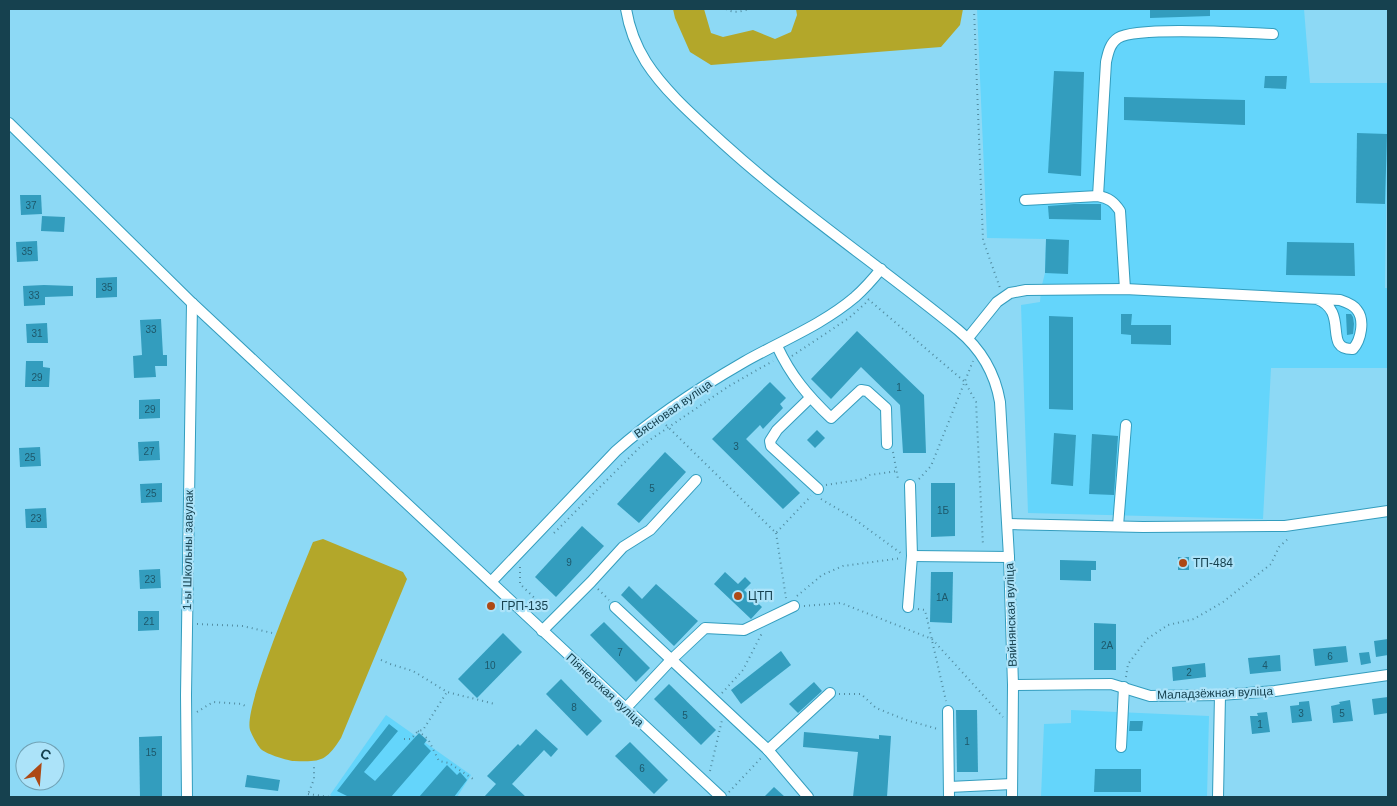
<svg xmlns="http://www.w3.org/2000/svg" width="1397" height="806" viewBox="0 0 1397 806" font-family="Helvetica,sans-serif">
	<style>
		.built { fill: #64d5fb }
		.green { fill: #b3a72a }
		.building { fill: #339dbe }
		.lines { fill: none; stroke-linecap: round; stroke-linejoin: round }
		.minor-casing { stroke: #339dbe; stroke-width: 12 }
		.path { stroke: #528da2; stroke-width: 2; stroke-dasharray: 1 4; stroke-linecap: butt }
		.minor { stroke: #fff; stroke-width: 10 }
		.poi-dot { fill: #ad4915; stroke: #ace3f9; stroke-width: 2 }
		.labels { text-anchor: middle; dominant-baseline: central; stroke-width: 4.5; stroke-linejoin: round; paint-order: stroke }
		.number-label { font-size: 10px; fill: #1d586b }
		.street-label { font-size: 12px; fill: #16414f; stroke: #ace3f9 }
		.poi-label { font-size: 12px; fill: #16414f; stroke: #ace3f9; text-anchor: start }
	</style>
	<rect width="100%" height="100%" fill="#8dd9f5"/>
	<!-- built -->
	<g class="built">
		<path d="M977,9H1304L1310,83H1388L1385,288H1388V368H1271L1263,519L1028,513L1021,305L1040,302L1041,289L1045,273L1046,239L987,238Z"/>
		<path d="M1071,710L1209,716L1207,797H1041L1044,724L1071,723Z"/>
		<path d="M386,715L471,775L457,797H333L330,795Z"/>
	</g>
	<!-- green -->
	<g class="green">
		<path d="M673,9H704L711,33L723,37L753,30L775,39L791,32L797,15L796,9H963L960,25L941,47L711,65L690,52L675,18Z"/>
		<path d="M323,539L403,572L407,579L341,738C326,761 322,762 294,761C288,761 267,754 262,750C258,747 252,735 250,730C243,707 301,572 313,542Z"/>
	</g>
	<!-- building -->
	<g class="building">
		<path d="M1150,9H1210V16L1150,18Z"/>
		<path d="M1054,71L1084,72L1081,176L1048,173Z"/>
		<path d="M1265,76H1287L1286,89L1264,88Z"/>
		<path d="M1124,97L1245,100V125L1124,120Z"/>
		<path d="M1357,133L1387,134L1385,204L1356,203Z"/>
		<path d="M20,195H41L42,214L21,215Z"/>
		<path d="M1074,204H1101V220L1049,219L1048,206Z"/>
		<path d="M42,216L65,217L64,232L41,231Z"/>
		<path d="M1046,239L1069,240L1068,274L1045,273Z"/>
		<path d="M37,241L38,261L17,262L16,242Z"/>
		<path d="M1287,242L1354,243L1355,276L1286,275Z"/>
		<path d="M117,277V297L96,298V278Z"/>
		<path d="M44,285L73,286V296L45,297V305L24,306L23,286Z"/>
		<path d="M1121,314H1132L1131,325H1171V345L1131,344V335L1121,334Z"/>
		<path d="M1346,314H1351L1353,317L1354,324L1353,334L1347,335Z"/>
		<path d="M1049,316L1073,317V410L1049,409Z"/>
		<path d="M161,319L163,355H167V366H155L156,377L134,378L133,356L142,355L140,320Z"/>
		<path d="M47,323L48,343H27L26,324Z"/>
		<path d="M857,331L924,395L926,453H903L900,405L861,367L831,399L811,379Z"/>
		<path d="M26,361H43V367L50,368L49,387H25Z"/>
		<path d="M770,382L786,398L780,404L783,408L763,429L760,425L746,439L800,493L783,509L712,439Z"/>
		<path d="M160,399V418L139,419V400Z"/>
		<path d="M817,430L825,438L815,448L807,440Z"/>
		<path d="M1054,433L1076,435L1073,486L1051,484Z"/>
		<path d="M1092,434L1118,436L1114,495L1089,494Z"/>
		<path d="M159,441L160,460L139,461L138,442Z"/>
		<path d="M40,447L41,466L20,467L19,448Z"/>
		<path d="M665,452L686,472L639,523L617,504Z"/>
		<path d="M162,483V502L141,503L140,484Z"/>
		<path d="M931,483H955V536L931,537Z"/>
		<path d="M46,508L47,528H26L25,509Z"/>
		<path d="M582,526L604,546L556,597L535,577Z"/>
		<rect x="1178" y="557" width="11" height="13"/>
		<path d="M1060,560L1096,561V570H1091V581L1060,580Z"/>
		<path d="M160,569L161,588L140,589L139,570Z"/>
		<path d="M725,572L738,584L745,577L751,583L744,590L762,607L751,619L714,584Z"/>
		<path d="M931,572H953L952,623L930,622Z"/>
		<path d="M656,584L698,621L674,646L621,595L629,586L642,599Z"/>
		<path d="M138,611H159V630L138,631Z"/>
		<path d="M604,622L650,668L636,682L590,635Z"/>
		<path d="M1094,623L1116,624V670H1094Z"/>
		<path d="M503,633L522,652L477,698L458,679Z"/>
		<path d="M1388,639V655L1376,657L1374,641Z"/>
		<path d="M1346,646L1348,662L1315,666L1313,649Z"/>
		<path d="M781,651L791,665L741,704L731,690Z"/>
		<path d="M1369,652L1371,663L1361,665L1359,653Z"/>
		<path d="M1280,655L1281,671L1250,674L1248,658Z"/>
		<path d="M1205,663L1206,677L1173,681L1172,667Z"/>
		<path d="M561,679L602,721L587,736L546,694Z"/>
		<path d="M814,682L822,691L798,713L789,704Z"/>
		<path d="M669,684L716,730L701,745L654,699Z"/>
		<path d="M1388,697V713L1374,715L1372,699Z"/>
		<path d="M1350,700L1353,721L1333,723L1331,706L1340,704L1339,702Z"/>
		<path d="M1309,701L1312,721L1292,723L1290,706L1299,705V702Z"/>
		<path d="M956,710H977L978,772H957Z"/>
		<path d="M1267,712L1270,732L1252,734L1250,716H1258L1257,713Z"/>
		<path d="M1130,721H1143L1142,731H1129Z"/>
		<path d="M389,724L398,731L364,772L375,781L419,733L427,740L424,744L431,751L391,797H349L337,791Z"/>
		<path d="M536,729L558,749L551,757L544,750L512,784L526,797H484L496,784L487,776L518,744L520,746Z"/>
		<path d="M804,732L879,739V735L891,736L887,797H853L858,752L803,747Z"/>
		<path d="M162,736V797H140L139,737Z"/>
		<path d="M630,742L668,780L654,794L615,756Z"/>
		<path d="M447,765L457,775L460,772L467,780L454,797H419Z"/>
		<path d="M1095,769H1141V792H1094Z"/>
		<path d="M247,775L280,780L278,791L245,787Z"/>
		<path d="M774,787L785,797H764Z"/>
	</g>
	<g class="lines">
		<!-- minor casing -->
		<g class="minor-casing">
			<g id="minor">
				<path d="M626,9C629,27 636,46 646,62C666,93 697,119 724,144C798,211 881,267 958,330C981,349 995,373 1000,402L1009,557L1013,685L1012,797"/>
				<path d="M9,123L192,303L721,797"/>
				<path d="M1098,196L1106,62C1108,53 1110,43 1118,38C1137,26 1244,33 1273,34"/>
				<path d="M1025,200L1098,196C1109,198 1114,202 1120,211L1125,289"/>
				<path d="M968,338L997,302L1010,293L1026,290L1125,289L1340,300C1346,302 1354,305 1357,310C1365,320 1361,340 1353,349C1322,350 1350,312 1317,299"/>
				<path d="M777,346C791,376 807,395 831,418L861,390L867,391L886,408L887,444"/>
				<path d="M810,398L777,430L770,441L771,446L818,489"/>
				<path d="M1008,524L1143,527L1285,526L1388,511"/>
				<path d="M1118,526L1126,425"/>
				<path d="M912,556L1009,557"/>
				<path d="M491,582L616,451C654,417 699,388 744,362C781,341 822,325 855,297C864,289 873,279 881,269"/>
				<path d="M615,607L768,750L808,797"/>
				<path d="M908,607L912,556L910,485"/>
				<path d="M542,631L591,582L623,547L650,530L696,480"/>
				<path d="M1013,685L1111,684L1150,696L1220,695L1275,691L1388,675"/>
				<path d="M625,709L671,660L705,628L744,630L794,606"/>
				<path d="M948,711L949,797"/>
				<path d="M1121,747L1124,687"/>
				<path d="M768,750L830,693"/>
				<path d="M949,787L1012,784"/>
				<path d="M187,797L186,695L192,303"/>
				<path d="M1218,797L1220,695"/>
			</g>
		</g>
		<!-- path -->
		<g class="path">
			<path d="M726,9C732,13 742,12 748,9"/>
			<path d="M974,9L983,240L1000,288"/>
			<path d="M868,299L965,382L976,402L983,546"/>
			<path d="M792,356L849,318L869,300"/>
			<path d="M666,425L776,533L811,496"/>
			<path d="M893,452L898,479L900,480"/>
			<path d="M919,479L931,466L973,361"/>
			<path d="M826,485L864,479L870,475L897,471"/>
			<path d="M821,499L853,518L902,554"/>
			<path d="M554,533L641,446L729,386L773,361"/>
			<path d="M776,533L786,598"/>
			<path d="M520,567V584L547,610"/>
			<path d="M598,589L609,600"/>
			<path d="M797,596L822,575L843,566L902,558"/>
			<path d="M804,606L841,603L932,639L1003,717"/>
			<path d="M918,609L925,610L946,701"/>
			<path d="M197,624L243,626L272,633"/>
			<path d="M381,660L390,664L413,671L447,692L495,704"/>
			<path d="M1126,677L1128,664L1147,639L1168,625L1194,619L1223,602L1271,564L1279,547L1290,537"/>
			<path d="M722,693L743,670L762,633"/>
			<path d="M839,694H861L876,708L906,720L938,729"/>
			<path d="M197,712L213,702L242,704L245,706"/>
			<path d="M418,731L428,739L439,761L449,763L473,779"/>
			<path d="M404,739H411L418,731L423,730L447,692"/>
			<path d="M710,771L722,720"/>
			<path d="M729,792L762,757"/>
			<path d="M308,794L330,797"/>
			<path d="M307,797L314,779V767"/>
		</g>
		<!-- minor -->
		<use href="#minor" class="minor"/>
	</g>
	<!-- markers -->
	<g class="poi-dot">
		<circle cx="1183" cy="563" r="5"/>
		<circle cx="738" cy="596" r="5"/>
		<circle cx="491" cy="606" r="5"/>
	</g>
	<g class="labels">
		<!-- number labels -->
		<g class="number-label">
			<text x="31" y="205">37</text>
			<text x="27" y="251">35</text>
			<text x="107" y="287">35</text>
			<text x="34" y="295">33</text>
			<text x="151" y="329">33</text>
			<text x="37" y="333">31</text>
			<text x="37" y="377">29</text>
			<text x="899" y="387">1</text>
			<text x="150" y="409">29</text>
			<text x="736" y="446">3</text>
			<text x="149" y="451">27</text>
			<text x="30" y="457">25</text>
			<text x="652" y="488">5</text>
			<text x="151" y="493">25</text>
			<text x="943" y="510">1Б</text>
			<text x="36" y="518">23</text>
			<text x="569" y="562">9</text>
			<text x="150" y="579">23</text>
			<text x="942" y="597">1А</text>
			<text x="149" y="621">21</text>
			<text x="1107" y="645">2А</text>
			<text x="620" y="652">7</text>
			<text x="1330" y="656">6</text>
			<text x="490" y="665">10</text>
			<text x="1265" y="665">4</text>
			<text x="1189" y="672">2</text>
			<text x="574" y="707">8</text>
			<text x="1301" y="713">3</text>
			<text x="1342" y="713">5</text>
			<text x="685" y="715">5</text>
			<text x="1260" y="724">1</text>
			<text x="967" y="741">1</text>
			<text x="151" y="752">15</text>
			<text x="642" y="768">6</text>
		</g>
		<!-- street labels -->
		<g class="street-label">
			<text transform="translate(673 409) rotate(-35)">Вясновая вуліца</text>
			<text transform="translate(188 550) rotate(-89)">1-ы Школьны завулак</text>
			<text transform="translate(1011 615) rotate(-92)">Вяйнянская вуліца</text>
			<text transform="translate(605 690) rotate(43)">Піянерская вуліца</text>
			<text transform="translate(1215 693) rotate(-2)">Маладзёжная вуліца</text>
		</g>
		<!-- poi labels -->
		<g class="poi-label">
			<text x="1193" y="563">ТП-484</text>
			<text x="748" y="596">ЦТП</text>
			<text x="501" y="606">ГРП-135</text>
		</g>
	</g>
	<!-- border -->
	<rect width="1397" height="806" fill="none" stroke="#16414f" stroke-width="20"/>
	<!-- north arrow -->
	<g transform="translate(40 766) rotate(26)"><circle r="24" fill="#ace3f9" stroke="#70a2b5"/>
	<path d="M0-4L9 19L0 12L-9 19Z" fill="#ad4915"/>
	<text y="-8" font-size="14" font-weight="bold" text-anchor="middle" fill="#16414f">С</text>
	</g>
</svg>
